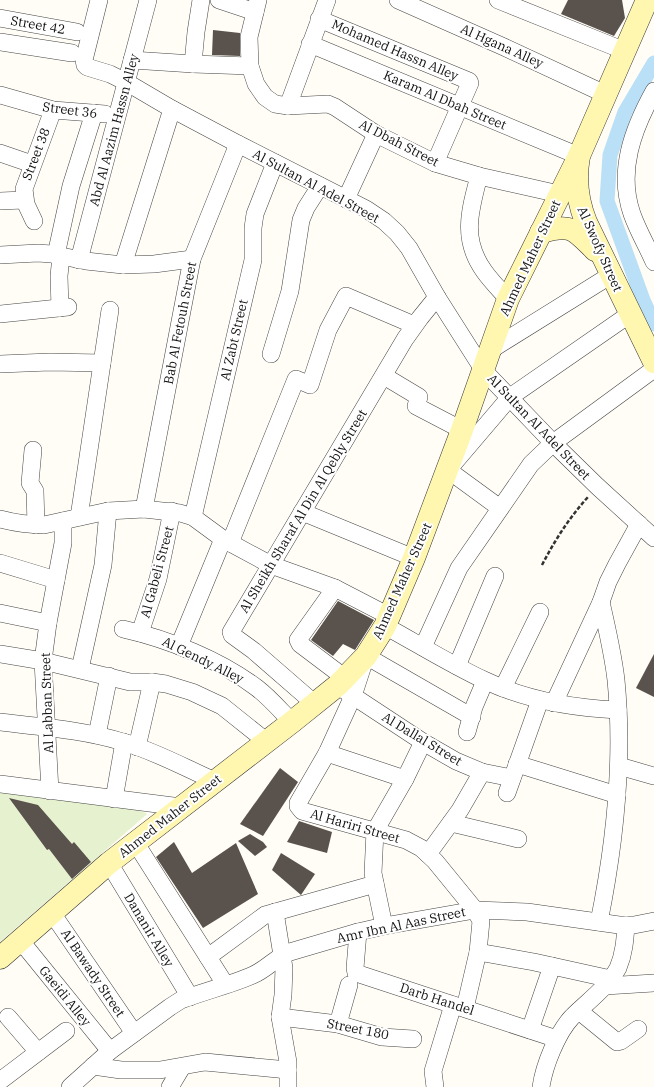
<svg xmlns="http://www.w3.org/2000/svg" width="654" height="1087" viewBox="0 0 654 1087" font-family="'IBM Plex Serif',serif">
	<style>
		.pitch { fill: #e6f2cf }
		.lines { fill: none; stroke-linecap: round; stroke-linejoin: round }
		.canal { stroke: #b9e0f7; stroke-width: 15 }
		.building { fill: #5a524d }
		.street-casing { stroke: #444; stroke-width: 18 }
		.secondary-casing { stroke: #333; stroke-width: 23 }
		.path { stroke: #333; stroke-width: 2.5; stroke-dasharray: 4 2; stroke-linecap: butt }
		.street { stroke: #fff; stroke-width: 17 }
		.secondary { stroke: #fff6b0; stroke-width: 22 }
		.labels { text-anchor: middle; dominant-baseline: central; stroke-width: 4; stroke-linejoin: round; paint-order: stroke }
		.street-label { font-size: 13px; fill: #111; stroke: #fff }
	</style>
	<rect width="100%" height="100%" fill="#fffdf5"/>
	<!-- pitch -->
	<path class="pitch" d="M0,791L139,810L147,814L0,942Z"/>
	<g class="lines">
		<!-- canal -->
		<path class="canal" d="M654,63L625,112L610,155L607,201L643,300L654,324"/>
	</g>
	<!-- building -->
	<g class="building">
		<path d="M568,0H622L625,18L614,36L561,14Z"/>
		<path d="M213,30L240,33V56L212,55Z"/>
		<path d="M338,601L374,620L355,650L343,644L333,656L311,640Z"/>
		<path d="M654,654V697L636,688Z"/>
		<path d="M280,768L298,782L263,836L240,824Z"/>
		<path d="M9,798L38,805L72,844L74,842L91,862L72,879L49,849L47,850Z"/>
		<path d="M299,821L332,832L327,853L287,842Z"/>
		<path d="M250,834L263,842L267,847L255,856L238,841Z"/>
		<path d="M174,842L192,873L236,843L258,894L203,928L156,857Z"/>
		<path d="M281,853L315,874L301,895L272,870Z"/>
	</g>
	<g class="lines">
		<!-- street casing -->
		<g class="street-casing">
			<g id="street">
				<path d="M99,0L84,60L85,65L87,67L110,74L126,82L172,109L238,144L366,209L384,221L397,233L409,248L437,297L484,371L553,443L597,486L654,538"/>
				<path d="M219,0L255,12"/>
				<path d="M258,0L249,37L250,66L256,84L265,97L275,104L288,106L328,104L335,107L376,134L435,163L479,176L559,194"/>
				<path d="M398,0L504,47L605,94"/>
				<path d="M498,0L625,51"/>
				<path d="M0,18L77,32"/>
				<path d="M319,19L469,81L470,83L435,163"/>
				<path d="M0,42L72,53"/>
				<path d="M310,44L579,156"/>
				<path d="M132,60L193,64L250,66"/>
				<path d="M193,64L196,32L201,0"/>
				<path d="M654,91C633,129 617,171 632,214C638,231 647,246 654,262"/>
				<path d="M0,95L53,110L105,114"/>
				<path d="M288,106L327,0"/>
				<path d="M0,153L32,164"/>
				<path d="M479,176C470,210 461,239 484,271C491,281 500,290 508,299"/>
				<path d="M346,199L376,134"/>
				<path d="M0,201L24,200"/>
				<path d="M34,221L26,204L24,189L53,110"/>
				<path d="M0,255L38,253L51,254L86,261L123,265L154,264L192,259"/>
				<path d="M56,255L71,186L94,113"/>
				<path d="M79,260L148,0"/>
				<path d="M123,265L172,109"/>
				<path d="M60,308L59,276L61,256"/>
				<path d="M0,314L68,307"/>
				<path d="M492,349L611,275"/>
				<path d="M271,354L290,291L301,220L306,208L320,186"/>
				<path d="M0,364L50,362L102,363"/>
				<path d="M384,376L419,397L416,406L462,430"/>
				<path d="M33,450L30,483L35,491L36,525"/>
				<path d="M500,508L448,470L510,397L630,314"/>
				<path d="M144,509L192,259L238,144"/>
				<path d="M302,512L414,558"/>
				<path d="M79,517L110,310"/>
				<path d="M193,517L253,260V228L255,214L275,163"/>
				<path d="M0,519C15,523 29,525 44,525L108,511L144,509L180,513L193,517L223,539L271,565L335,588L389,616"/>
				<path d="M230,543L296,379L310,385L328,330L346,296L414,325"/>
				<path d="M0,563L56,580"/>
				<path d="M335,588L298,640L300,644L345,678"/>
				<path d="M0,613L48,623"/>
				<path d="M385,626C418,644 450,664 484,680C526,700 572,708 618,710"/>
				<path d="M123,629C168,639 220,660 257,688C270,698 281,711 292,722"/>
				<path d="M140,633L158,579L172,511"/>
				<path d="M179,646L223,539"/>
				<path d="M423,647L459,568L531,464L553,443L654,369"/>
				<path d="M0,654L43,661L130,682H152L166,684L192,692L222,706L267,742"/>
				<path d="M457,666L495,576"/>
				<path d="M80,669L103,565L108,511"/>
				<path d="M503,688L540,612"/>
				<path d="M344,690L423,742L456,761L482,772L512,778"/>
				<path d="M554,703L601,602L608,582L617,564L639,524"/>
				<path d="M315,704L254,651L232,635L231,632L405,339L420,318L437,297"/>
				<path d="M0,722C42,727 83,730 123,742C155,751 185,768 215,781"/>
				<path d="M467,732L474,707L485,681"/>
				<path d="M97,735L109,676"/>
				<path d="M137,747L152,682"/>
				<path d="M327,753L405,779"/>
				<path d="M517,764L617,795"/>
				<path d="M619,766L654,776"/>
				<path d="M0,784L181,807"/>
				<path d="M50,791L43,661L48,623L63,543V521"/>
				<path d="M507,793L540,700"/>
				<path d="M114,799L124,742"/>
				<path d="M451,823L518,839"/>
				<path d="M135,842L225,984"/>
				<path d="M428,854L460,810L482,772"/>
				<path d="M109,863L190,997"/>
				<path d="M275,912L284,968L283,995L280,1017L288,1062V1087"/>
				<path d="M52,913L134,1033"/>
				<path d="M599,922C615,843 624,761 616,680C613,654 607,628 601,602"/>
				<path d="M384,926L373,873L375,831L405,779L423,742"/>
				<path d="M358,932L355,968L356,973L557,1039"/>
				<path d="M20,940L110,1051"/>
				<path d="M478,952L534,962L611,979"/>
				<path d="M208,957L265,915L375,884"/>
				<path d="M605,986L654,983"/>
				<path d="M465,1008L478,952L481,921L475,910L435,861L421,848L406,840L302,811L298,806V803L327,753L353,696L366,656L472,717"/>
				<path d="M579,1011L617,1042L621,1041L638,1029"/>
				<path d="M8,1017L38,1052"/>
				<path d="M280,1017L338,1024L382,1037L413,1039"/>
				<path d="M338,1024L349,985"/>
				<path d="M530,1030L552,966"/>
				<path d="M93,1066L121,1070H160L205,1062L288,1070"/>
				<path d="M0,1081L66,1031"/>
				<path d="M70,1087L110,1051L170,1007L181,1000C205,991 230,985 253,975C267,969 276,957 290,952L358,932L384,926L475,910L527,912L619,925H634L654,921"/>
				<path d="M170,1087L182,1067"/>
				<path d="M435,1087L433,1071L453,1005"/>
				<path d="M541,1087C544,1066 557,1033 572,1017C588,1001 607,988 618,968C624,954 625,940 626,925"/>
			</g>
		</g>
		<!-- secondary casing -->
		<g class="secondary-casing">
			<g id="secondary">
				<path d="M647,0L579,156C575,179 577,200 586,222L654,362"/>
				<path d="M541,232C572,224 573,228 595,250"/>
				<path d="M0,958L109,863L292,722L338,685L366,656L385,626L414,558L462,430L508,299L579,156"/>
			</g>
		</g>
		<!-- path -->
		<path class="path" d="M542,565C555,540 569,518 588,497"/>
		<!-- street -->
		<use href="#street" class="street"/>
		<!-- secondary -->
		<use href="#secondary" class="secondary"/>
	</g>
	<g class="labels">
		<!-- street labels -->
		<g class="street-label">
			<text transform="translate(38 25) rotate(10)">Street 42</text>
			<text transform="translate(502 46) rotate(24)">Al Hgana Alley</text>
			<text transform="translate(395 50) rotate(23)">Mohamed Hassn Alley</text>
			<text transform="translate(445 100) rotate(23)">Karam Al Dbah Street</text>
			<text transform="translate(70 110) rotate(7)">Street 36</text>
			<text transform="translate(114 130) rotate(-75)">Abd Al Aazim Hassn Alley</text>
			<text transform="translate(399 143) rotate(27)">Al Dbah Street</text>
			<text transform="translate(36 154) rotate(-69)">Street 38</text>
			<text transform="translate(316 186) rotate(28)">Al Sultan Al Adel Street</text>
			<text transform="translate(600 249) rotate(66)">Al Swofy Street</text>
			<text transform="translate(530 258) rotate(-65)">Ahmed Maher Street</text>
			<text transform="translate(180 323) rotate(-79)">Bab Al Fetouh Street</text>
			<text transform="translate(234 340) rotate(-77)">Al Zabt Street</text>
			<text transform="translate(539 427) rotate(46)">Al Sultan Al Adel Street</text>
			<text transform="translate(303 511) rotate(-59)">Al Sheikh Sharaf Al Din Al Qebly Street</text>
			<text transform="translate(157 572) rotate(-75)">Al Gabeli Street</text>
			<text transform="translate(402 581) rotate(-66)">Ahmed Maher Street</text>
			<text transform="translate(203 660) rotate(26)">Al Gendy Alley</text>
			<text transform="translate(47 703) rotate(-92)">Al Labban Street</text>
			<text transform="translate(422 739) rotate(31)">Al Dallal Street</text>
			<text transform="translate(170 816) rotate(-38)">Ahmed Maher Street</text>
			<text transform="translate(355 826) rotate(16)">Al Hariri Street</text>
			<text transform="translate(401 925) rotate(-12)">Amr Ibn Al Aas Street</text>
			<text transform="translate(149 930) rotate(59)">Dananir Alley</text>
			<text transform="translate(93 973) rotate(56)">Al Bawady Street</text>
			<text transform="translate(65 996) rotate(51)">Gaeidi Alley</text>
			<text transform="translate(437 999) rotate(18)">Darb Handel</text>
			<text transform="translate(358 1029) rotate(11)">Street 180</text>
		</g>
	</g>
</svg>
